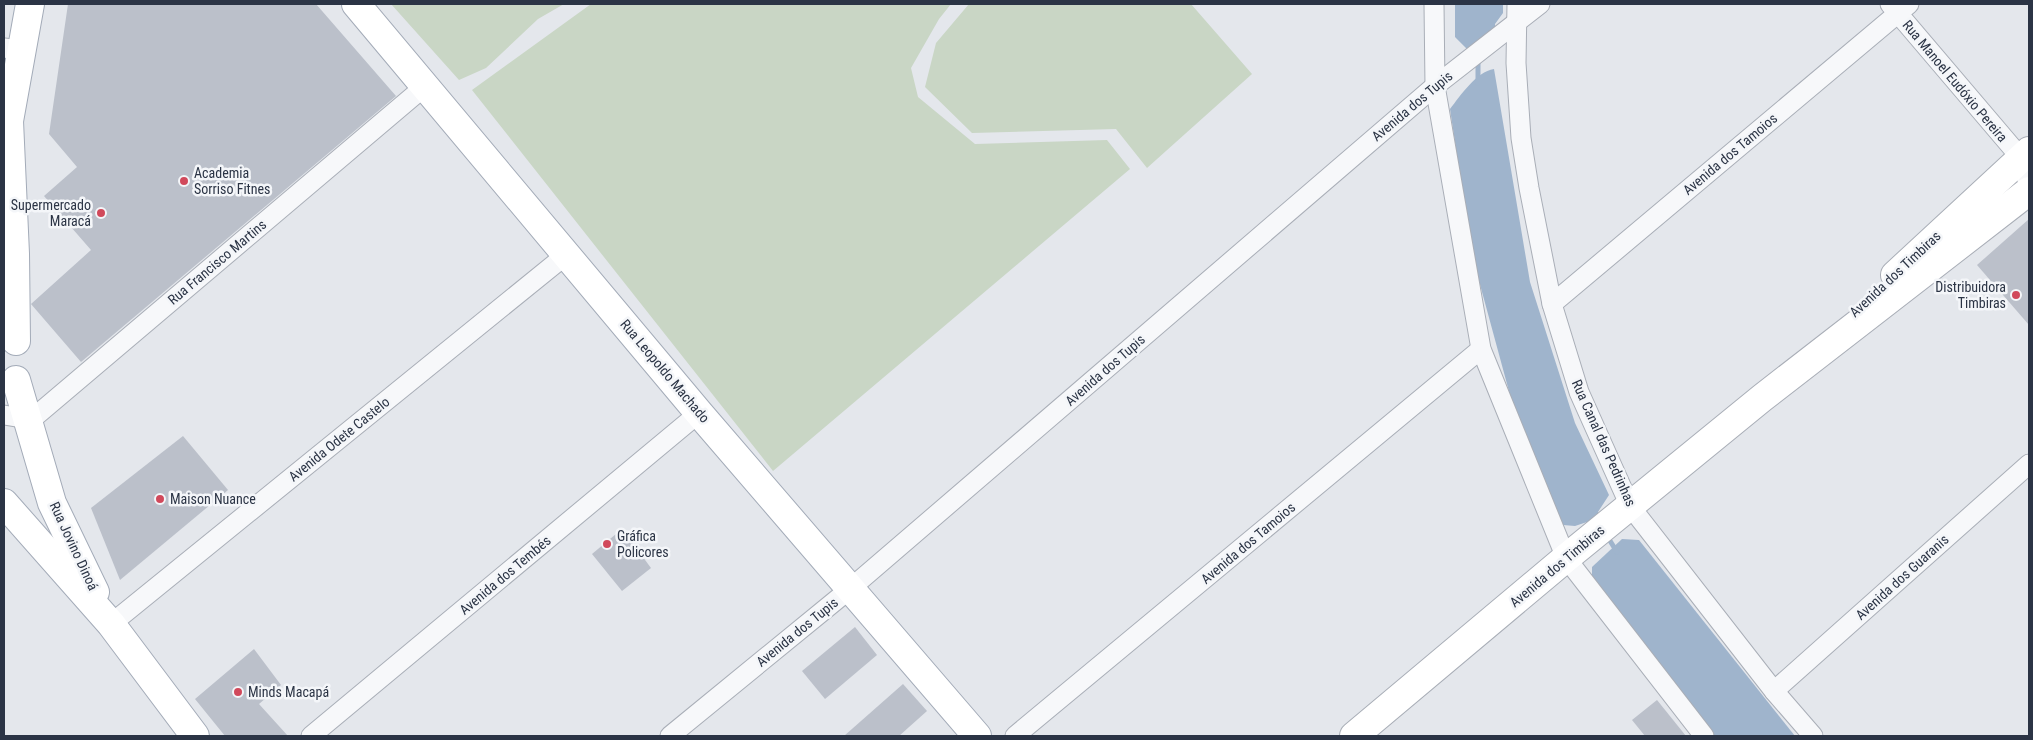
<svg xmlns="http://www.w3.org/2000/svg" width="2033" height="740" viewBox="0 0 2033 740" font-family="'Roboto Condensed',sans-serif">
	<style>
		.green { fill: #c9d6c5 }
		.water { fill: #9fb4cc }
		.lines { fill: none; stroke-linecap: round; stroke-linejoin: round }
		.stream { stroke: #9fb4cc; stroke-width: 5 }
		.building { fill: #bbc0ca }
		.street-casing { stroke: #a9aeb7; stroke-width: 21 }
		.secondary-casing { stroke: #a9aeb7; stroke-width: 30 }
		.primary-casing { stroke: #a3abb8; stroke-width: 30 }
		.street { stroke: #f7f8fa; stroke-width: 19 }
		.secondary { stroke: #fff; stroke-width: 28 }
		.primary { stroke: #fff; stroke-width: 28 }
		.poi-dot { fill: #d1495b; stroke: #f4f6f9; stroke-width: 2 }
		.labels { text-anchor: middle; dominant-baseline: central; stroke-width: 5; stroke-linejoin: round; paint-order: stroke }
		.street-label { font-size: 14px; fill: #2b3445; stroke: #f4f6f9 }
		.poi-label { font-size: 14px; fill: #2b3445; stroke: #f4f6f9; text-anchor: start }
	</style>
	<rect width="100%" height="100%" fill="#e4e7ec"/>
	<!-- green -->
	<g class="green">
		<path d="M391,4H564L538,19L486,68L459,80Z"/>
		<path d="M591,4H951L939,19L911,68L918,97L975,144L1107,140L1130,169L773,471L472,90Z"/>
		<path d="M969,4H1191L1252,74L1147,168L1116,129L972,133L925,87L936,43Z"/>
	</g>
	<!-- water -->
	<g class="water">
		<path d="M1455,4H1503V13L1495,24V28L1469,51L1455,37Z"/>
		<path d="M1494,69L1530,282L1575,423L1609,495L1598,512L1599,518L1575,526L1563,525L1510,395L1472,255L1450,109C1461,95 1476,72 1494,69Z"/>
		<path d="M1622,539L1639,540L1795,736H1712L1592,585V567Z"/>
	</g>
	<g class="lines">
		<!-- stream -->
		<g class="stream">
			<path d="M1478,59V83"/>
			<path d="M1607,536L1617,552"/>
		</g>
	</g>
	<!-- building -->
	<g class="building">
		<path d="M68,4H316L396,96L81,362L31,304L91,250L44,196L77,167L49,134Z"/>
		<path d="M2029,219V325L1977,265Z"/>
		<path d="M183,436L228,490L120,580L91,508Z"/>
		<path d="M622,529L651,568L622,591L592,554Z"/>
		<path d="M855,627L877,655L825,699L802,671Z"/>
		<path d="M254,649L281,685L259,704L288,736H225L195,699Z"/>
		<path d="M903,684L927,711L899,736H844Z"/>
		<path d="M1657,700L1686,736H1645L1632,720Z"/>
	</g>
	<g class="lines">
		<!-- street casing -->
		<g class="street-casing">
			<g id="street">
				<path d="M1434,4L1435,86L1481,349L1566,558L1704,736"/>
				<path d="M1517,4L1516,63L1521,138L1529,188L1552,304L1579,392L1630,506L1774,691L1813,736"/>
				<path d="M1890,4L2021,158L2029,187"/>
				<path d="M4,48L20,50"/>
				<path d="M1552,304L1909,4"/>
				<path d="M4,415L28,419L38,414L424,87"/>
				<path d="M111,624L567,254"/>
				<path d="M1774,691L2029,464"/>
				<path d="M311,736L699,413"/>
				<path d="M670,736L851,588L1435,86L1540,4"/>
				<path d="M1015,736L1481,349"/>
			</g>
		</g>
		<!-- secondary casing -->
		<g class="secondary-casing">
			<g id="secondary">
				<path d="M1895,275L2029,151"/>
				<path d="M1354,736L1566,558L1762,398L2029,191"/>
			</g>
		</g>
		<!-- primary casing -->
		<g class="primary-casing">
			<g id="primary">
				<path d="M356,4L699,413L977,736"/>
				<path d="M16,341L15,254L9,121L30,4"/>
				<path d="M16,380L52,503L95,592"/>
				<path d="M4,503L111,624L195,736"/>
			</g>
		</g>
		<!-- street -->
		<use href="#street" class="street"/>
		<!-- secondary -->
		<use href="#secondary" class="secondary"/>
		<!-- primary -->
		<use href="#primary" class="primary"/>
	</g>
	<!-- markers -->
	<g class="poi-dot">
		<circle cx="184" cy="181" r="5"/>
		<circle cx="101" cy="213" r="5"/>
		<circle cx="2016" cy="295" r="5"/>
		<circle cx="160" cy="499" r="5"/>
		<circle cx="607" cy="544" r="5"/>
		<circle cx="238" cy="692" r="5"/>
	</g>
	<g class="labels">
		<!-- street labels -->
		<g class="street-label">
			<text transform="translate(1955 81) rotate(50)">Rua Manoel Eudóxio Pereira</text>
			<text transform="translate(1412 106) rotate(-40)">Avenida dos Tupis</text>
			<text transform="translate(1730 154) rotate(-40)">Avenida dos Tamoios</text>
			<text transform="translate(217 262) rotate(-40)">Rua Francisco Martins</text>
			<text transform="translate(1895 274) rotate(-43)">Avenida dos Timbiras</text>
			<text transform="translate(1105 370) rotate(-41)">Avenida dos Tupis</text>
			<text transform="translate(665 371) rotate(50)">Rua Leopoldo Machado</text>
			<text transform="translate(339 439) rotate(-39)">Avenida Odete Castelo</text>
			<text transform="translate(1604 443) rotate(66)">Rua Canal das Pedrinhas</text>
			<text transform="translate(1248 543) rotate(-40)">Avenida dos Tamoios</text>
			<text transform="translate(74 546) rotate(65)">Rua Jovino Dinoá</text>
			<text transform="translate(1557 566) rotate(-40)">Avenida dos Timbiras</text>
			<text transform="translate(505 575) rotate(-40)">Avenida dos Tembés</text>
			<text transform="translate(1902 577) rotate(-42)">Avenida dos Guaranis</text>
			<text transform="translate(797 632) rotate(-39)">Avenida dos Tupis</text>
		</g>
		<!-- poi labels -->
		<g class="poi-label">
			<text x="194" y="173">Academia<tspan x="194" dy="16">Sorriso Fitnes</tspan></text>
			<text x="91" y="205" text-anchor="end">Supermercado<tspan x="91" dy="16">Maracá</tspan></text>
			<text x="2006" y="287" text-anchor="end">Distribuidora<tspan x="2006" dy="16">Timbiras</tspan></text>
			<text x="170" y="499">Maison Nuance</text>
			<text x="617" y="536">Gráfica<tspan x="617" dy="16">Policores</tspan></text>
			<text x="248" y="692">Minds Macapá</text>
		</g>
	</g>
	<!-- border -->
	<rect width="2033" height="740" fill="none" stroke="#2b3445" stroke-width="10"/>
</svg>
